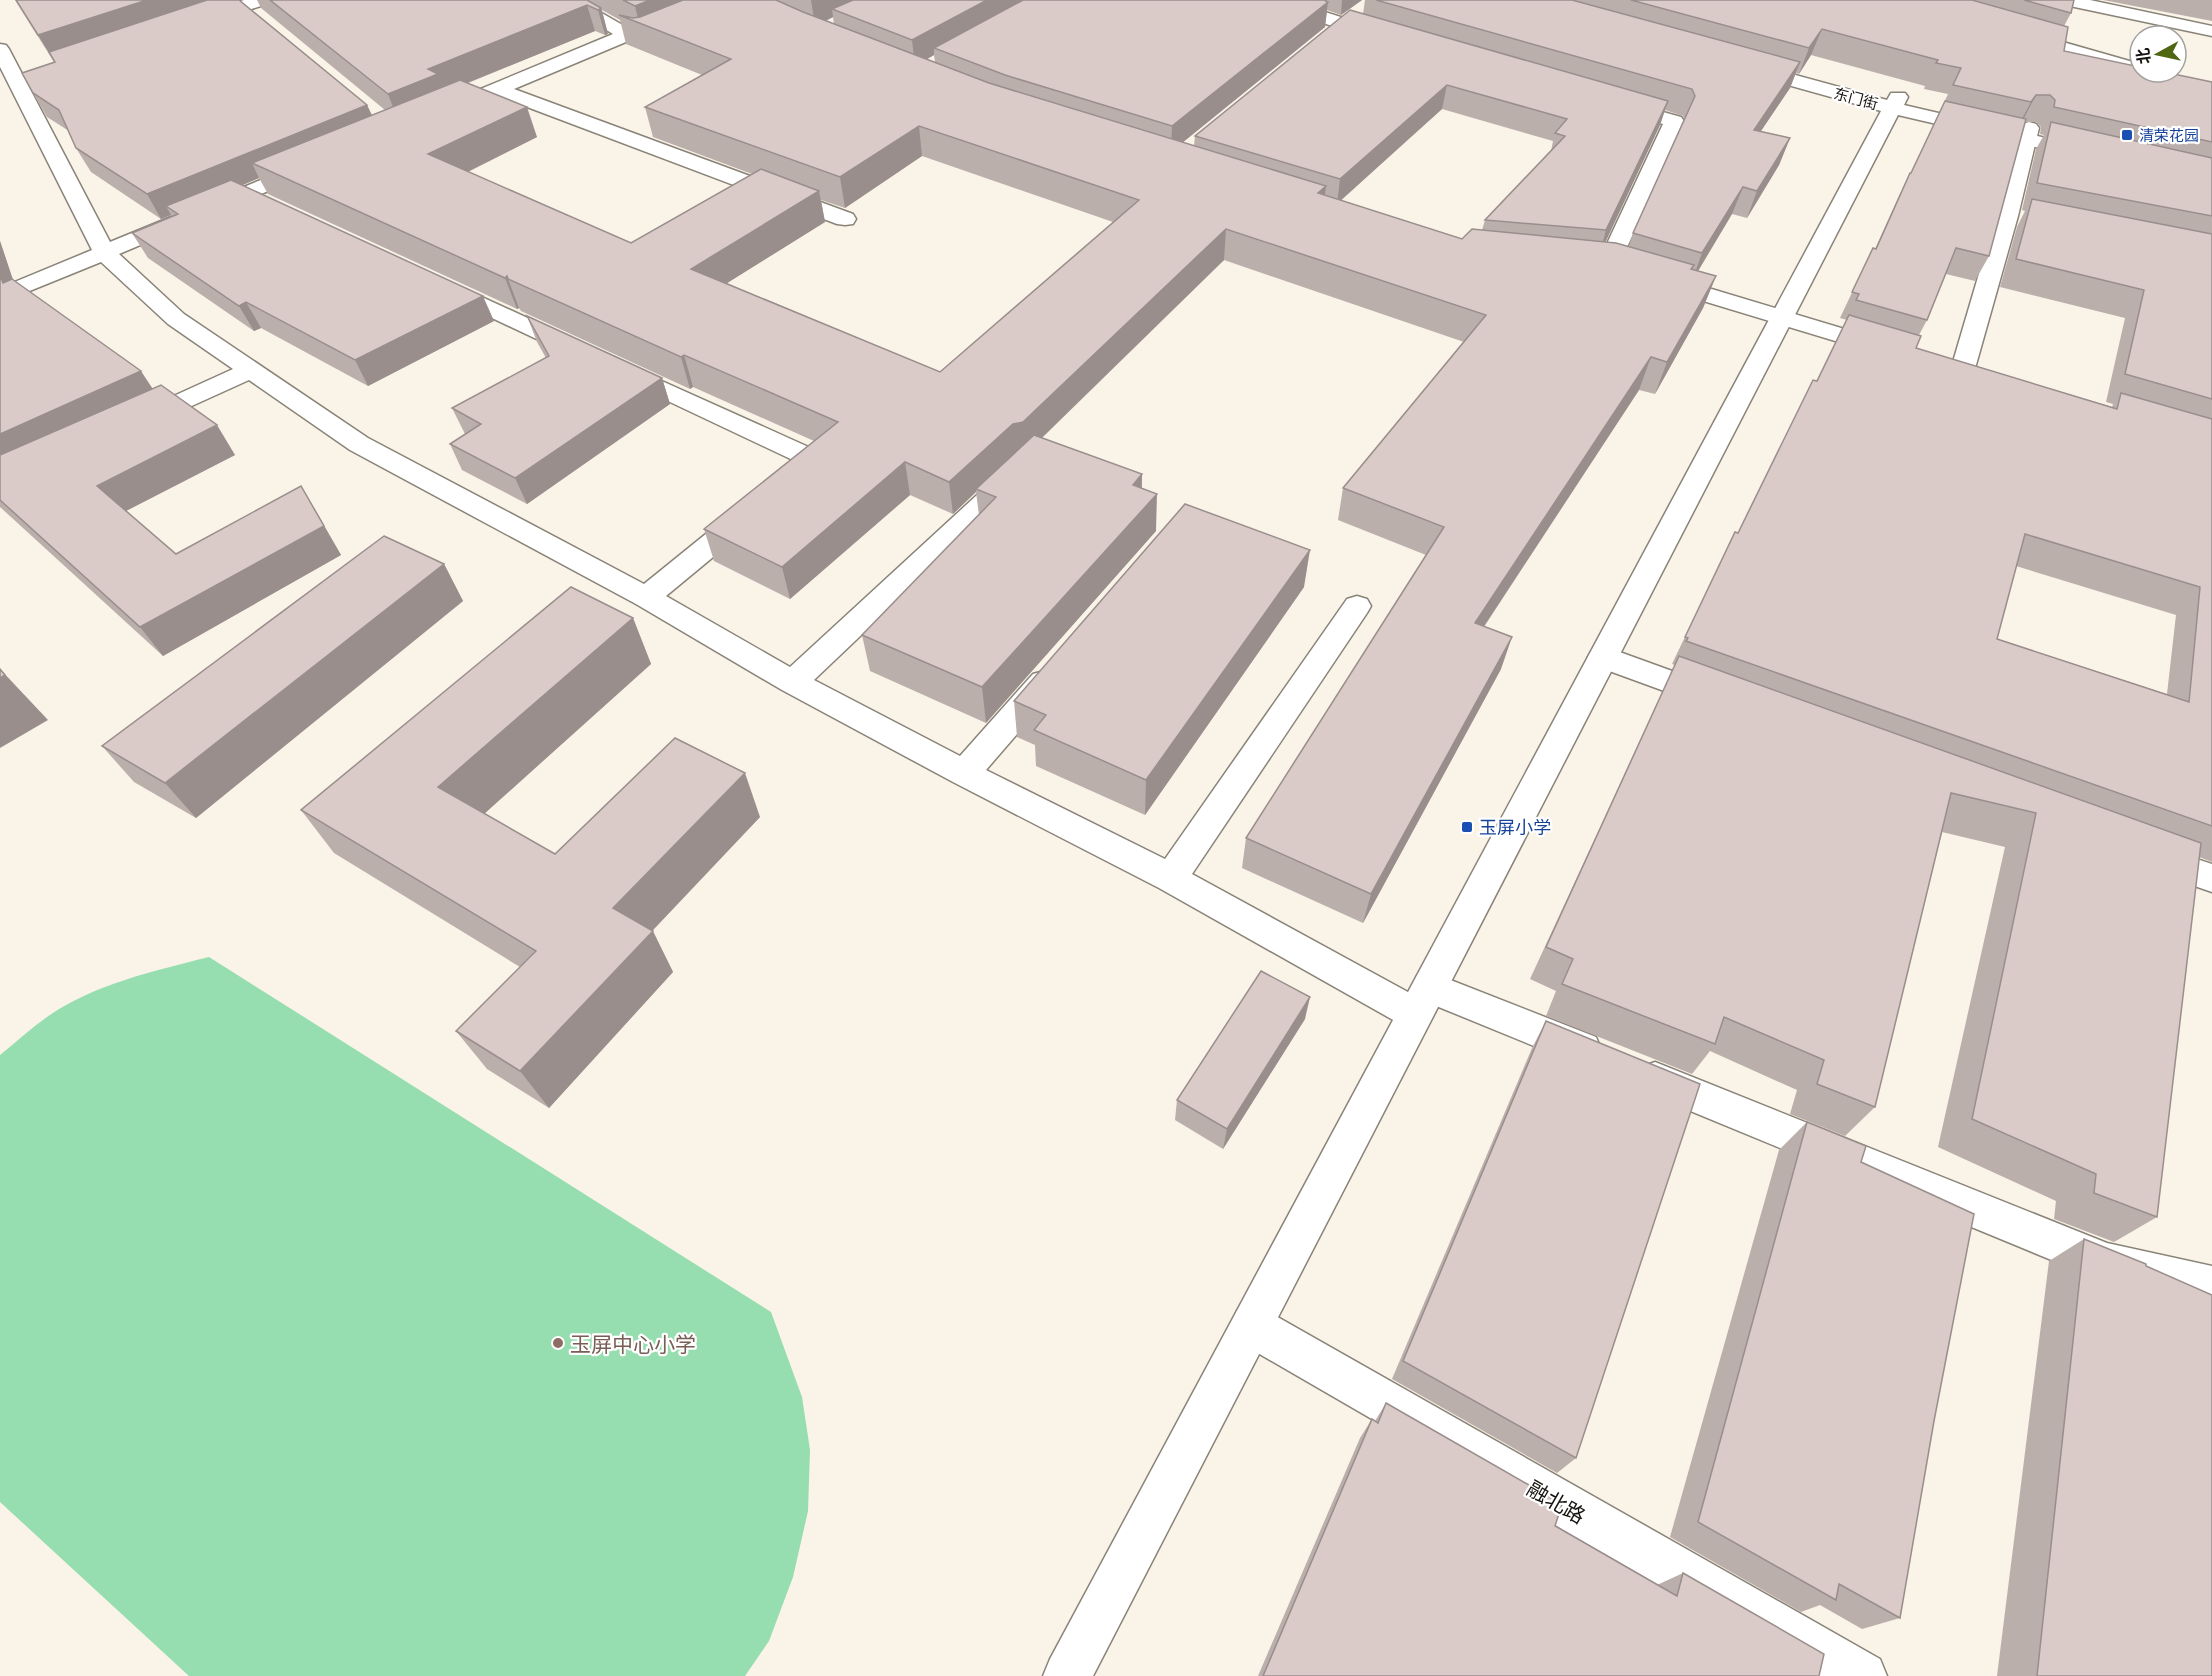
<svg xmlns="http://www.w3.org/2000/svg" width="2212" height="1676" viewBox="0 0 2212 1676" font-family="'Playfair Display','Noto Sans SC',serif">
	<style>
		.green { fill: #96ddaf }
		.lines { fill: none; stroke-linecap: round; stroke-linejoin: round }
		.street-casing { stroke: #898378; stroke-width: 3 }
		.secondary-casing { stroke: #898378; stroke-width: 3 }
		.street { fill: #fff; fill-rule: evenodd }
		.secondary { fill: #fff; fill-rule: evenodd }
		.wall { fill: #bbafac; fill-rule: evenodd }
		.shaded-wall { fill: #998e8c }
		.building { fill: #dacbc8; stroke: #998e8c; stroke-width: 1.5; fill-rule: evenodd }
		.transit-dot { fill: #1a4fb4; stroke: #fff; stroke-width: 2 }
		.education-dot { fill: #8d6e63; stroke: #fff; stroke-width: 2 }
		.labels { text-anchor: middle; dominant-baseline: central; stroke-width: 4.5; stroke-linejoin: round; paint-order: stroke }
		.far-street-label { font-size: 15px; fill: #16130f; stroke: #fff }
		.far-transit-label { font-size: 15px; fill: #164399; stroke: #fff; text-anchor: start }
		.transit-label { font-size: 18px; fill: #164399; stroke: #fff; text-anchor: start }
		.near-education-label { font-size: 21px; fill: #785e54; stroke: #fff; text-anchor: start }
		.near-street-label { font-size: 21px; fill: #16130f; stroke: #fff }
	</style>
	<rect width="100%" height="100%" fill="#faf3e7"/>
	<!-- green -->
	<path class="green" d="M209,957L771,1312L802,1397L810,1450L808,1511L793,1577L769,1641L745,1676H189L0,1502V1055C15,1043 30,1029 47,1017C94,984 154,971 209,957Z"/>
	<g class="lines">
		<!-- street casing -->
		<g class="street-casing">
			<g id="street">
				<path d="M244,0H270L267,4L209,23H197L194,19L197,15Z"/>
				<path d="M558,0H579L633,31L636,35L633,39L514,89L853,214L856,219L853,224L845,225L837,224L498,96L456,113H442L439,109L442,105L613,34Z"/>
				<path d="M1262,0H1288L1384,31L1387,35L1384,39H1372L1265,4Z"/>
				<path d="M2056,0H2090L2212,26V36L2065,5L2059,4Z"/>
				<path d="M2021,30L2140,64V72H2148L2140,76L2133,74L2015,39L2012,35L2015,31Z"/>
				<path d="M0,44L6,45L9,49L110,242L297,165L304,163L311,165L314,169L311,173L119,254L184,314L368,438L644,584L733,512L743,509L753,512L757,518L753,524L666,596L790,667L1002,472L1011,470L1020,472L1024,478L1020,484L814,680L960,756L1033,674L1044,671L1055,674L1059,682L1055,690L986,770L1165,859L1347,599L1357,596L1367,599L1371,606L1367,613L1192,874L1417,997L1412,987L1417,976L1430,972L1596,1037L1601,1049L1596,1061L1583,1066L1424,1001L1433,1014L1428,1025L1415,1030L1402,1025L1159,888L953,782L782,690L636,604L350,450L249,380L152,424L143,427L134,424L130,419L134,414L233,369L168,324L101,262L0,303V288L92,250L0,67Z"/>
				<path d="M1620,100L1681,117L1684,121L1619,265L1616,270L1608,272L1600,270L1597,265L1663,124L1613,110L1610,106L1613,102Z"/>
				<path d="M2029,122L2036,124L2039,128L2018,216L1974,372L1971,377L1962,379L1953,377L1950,372L1996,216L2019,128L2022,124Z"/>
				<path d="M1665,275L1891,343L1895,348L1891,353L1883,355L1875,353L1657,287L1654,282L1657,277Z"/>
				<path d="M447,281L580,342L584,347L580,352L572,354L564,352L439,293L436,288L439,283Z"/>
				<path d="M624,364L824,454L828,460C818,475 801,489 784,484L780,478L797,462L615,376L612,371L615,366Z"/>
				<path d="M1603,646L1719,688L1723,696L1719,704L1708,707L1593,665L1588,657L1593,649Z"/>
				<path d="M2154,845L2212,864V892L2142,868L2137,858L2142,848Z"/>
				<path d="M1655,1062L2107,1243L2212,1266V1308L2107,1283L1642,1091L1636,1079L1642,1067Z"/>
				<path d="M1252,1305L1267,1311L1880,1659L1887,1676H1816L1237,1341L1231,1326L1237,1311Z"/>
			</g>
		</g>
		<!-- secondary casing -->
		<g class="secondary-casing">
			<path id="secondary" d="M1748,62L1887,100L1891,93H1905L1908,97L1904,105L2089,148L2092,152L2089,156L2082,158L1898,115L1093,1676H1043L1050,1659L1881,111L1741,72L1739,68L1741,64Z"/>
		</g>
		<!-- street -->
		<use href="#street" class="street"/>
		<!-- secondary -->
		<use href="#secondary" class="secondary"/>
	</g>
	<!-- wall -->
	<g class="wall">
		<path d="M15,0H239L367,105L372,115L385,110L261,8L257,0H1362L1341,15L1327,10L1325,27L1183,142L1194,146L1195,136L1363,14L1365,0H2074L2071,13L2064,26V51L2212,82V862L2199,857L2157,1217L2114,1242L2054,1219L2056,1201L1938,1147L2005,847L1942,832L1875,1107L1845,1136L1790,1114L1797,1090L1710,1051L1692,1074L1546,1016L1556,991L1530,979L1673,669L1675,665L1672,664L1735,532L1738,533L1817,381L1847,320L1840,318L1873,248L1875,249L1898,198L1910,173H1911L1948,94L1924,89L1925,86L1811,55L1799,74L1796,73L1790,88L1761,131L1790,138L1779,165L1747,218L1732,214L1698,271L1716,276L1703,308L1655,394L1639,390L1484,627L1501,669L1363,923L1242,868L1246,838L1426,555L1338,520L1343,488L1464,342L1224,260L1042,438L1142,474V488L1156,531L986,723L870,671L862,635L979,515L976,492L953,514L910,495L790,599L714,561L704,529L814,441L693,387L690,389L521,311L519,308L517,309L268,194L259,178L243,185L494,321L368,386L261,328L254,331L148,258L132,233L172,217L171,215L161,219L91,172L76,148L69,131L47,117L33,93L54,62ZM602,10L620,20L626,44L702,75L645,107L653,137L752,174L631,243L468,172L537,137L468,83L595,31L605,35L608,34ZM833,17L834,24L826,21ZM934,55L935,62L927,59ZM1442,109L1553,141L1551,151L1485,220L1482,230L1462,239L1340,200ZM1665,110L1683,116L1684,119L1633,233L1629,246L1605,242L1660,125ZM2025,122H2036L2041,127L2040,134L2044,135L2036,149L2022,210L2025,211L2017,227L2000,287L2125,318L2106,402L2113,404L2112,407L1916,348L1919,335L1927,320L1946,274L1975,281L1989,256ZM922,156L1113,222L940,372L727,283L825,222L821,200L845,208ZM2016,566L2176,615L2167,694L1997,639Z"/>
		<path d="M2103,0H2212V21Z"/>
		<path d="M0,241L13,280L153,389L235,455L126,511L176,554L318,515L341,555L163,656L0,507Z"/>
		<path d="M527,316L662,378L670,404L527,504L462,470L450,444L465,434L452,408L546,358L537,342Z"/>
		<path d="M444,564L463,601L196,818L134,782L102,746Z"/>
		<path d="M1304,587L1145,815L1036,766L1035,745L1017,737L1014,701Z"/>
		<path d="M633,618L651,664L484,814L555,854L760,817L652,931L673,972L549,1108L487,1069L456,1031L520,967L334,853L301,810Z"/>
		<path d="M1305,1019L1223,1149L1175,1120L1177,1100Z"/>
		<path d="M1546,1021L1576,1458L1557,1473L1392,1379L1532,1048Z"/>
		<path d="M1807,1122L1861,1162L1934,1421L1900,1618L1862,1629L1820,1605L1801,1612L1670,1537L1779,1150Z"/>
		<path d="M2084,1239L2146,1266L2212,1676H1997L2049,1261Z"/>
		<path d="M1386,1403L1555,1526L1657,1585L1683,1573L1819,1676H1258L1360,1438L1372,1419L1375,1421Z"/>
	</g>
	<!-- shaded-wall -->
	<g class="shaded-wall">
		<path d="M147,0H225L54,61L38,35Z"/>
		<path d="M650,0H719L639,23L635,6Z"/>
		<path d="M811,0H871L832,9L833,17L815,26Z"/>
		<path d="M987,0H1034L934,48V55L915,66L912,40Z"/>
		<path d="M1342,0H1362L1341,15Z"/>
		<path d="M1328,2L1325,27L1171,152L1172,126Z"/>
		<path d="M587,5L595,31L445,92L398,120L388,94L428,69Z"/>
		<path d="M601,8L608,34L605,35L598,10Z"/>
		<path d="M1822,29L1811,55L1799,74L1809,48Z"/>
		<path d="M1800,62L1790,88L1744,156L1754,130Z"/>
		<path d="M1447,85L1442,109L1337,204L1340,179Z"/>
		<path d="M2036,95L2022,122L2017,128L2031,102Z"/>
		<path d="M1668,101L1660,125L1599,256L1606,230Z"/>
		<path d="M367,105L378,129L252,163L259,178L176,213L166,206L171,215L161,219L147,194Z"/>
		<path d="M527,107L537,137L441,185L428,154Z"/>
		<path d="M919,126L922,156L845,208L840,177Z"/>
		<path d="M1790,138L1779,165L1747,218L1757,191Z"/>
		<path d="M1326,186L1322,217L1318,193Z"/>
		<path d="M1743,187L1732,214L1692,281L1702,253Z"/>
		<path d="M819,191L825,222L700,300L691,269Z"/>
		<path d="M1226,229L1224,260L1025,454L976,489V492L953,514L949,482Z"/>
		<path d="M0,241L13,280L0,286Z"/>
		<path d="M507,276L519,308L517,309L505,278Z"/>
		<path d="M1716,276L1703,308L1655,394L1667,362Z"/>
		<path d="M483,296L494,321L368,386L355,360Z"/>
		<path d="M246,302L261,328L254,331L239,306Z"/>
		<path d="M684,355L693,387L690,389L681,357Z"/>
		<path d="M1651,357L1639,390L1465,655L1475,623Z"/>
		<path d="M141,371L160,400L0,474V434Z"/>
		<path d="M662,378L670,404L527,504L515,478Z"/>
		<path d="M217,425L235,455L118,515L97,486Z"/>
		<path d="M905,462L910,495L790,599L782,567Z"/>
		<path d="M1142,474L1141,511L1157,494L1156,531L986,723L982,687L1133,485Z"/>
		<path d="M301,486L341,555L163,656L140,627Z"/>
		<path d="M1310,550L1304,587L1145,815L1146,780Z"/>
		<path d="M444,564L463,601L196,818L165,783Z"/>
		<path d="M633,618L651,664L465,831L438,787Z"/>
		<path d="M1512,637L1501,669L1363,923L1371,894Z"/>
		<path d="M0,669L48,720L0,748Z"/>
		<path d="M745,773L760,817L635,949L613,908Z"/>
		<path d="M653,931L673,972L549,1108L520,1071Z"/>
		<path d="M1310,997L1305,1019L1223,1149L1227,1129Z"/>
	</g>
	<!-- building -->
	<g class="building">
		<path d="M16,0H147L38,35Z"/>
		<path d="M207,0H239L367,105L147,194L76,148L59,110L33,93L22,73L55,62L49,52Z"/>
		<path d="M270,0H587L601,8L598,10L587,5L428,69L438,74L388,94Z"/>
		<path d="M623,0H650L635,6Z"/>
		<path d="M683,0H776L803,12L989,83L1326,186L1318,193L1462,239L1472,229L1616,243L1694,265L1691,269L1716,276L1667,362L1651,357L1475,623L1512,637L1371,894L1246,838L1444,527L1343,488L1486,315L1226,229L1023,422L1013,424L949,482L905,462L782,567L704,529L838,422L684,355L681,357L508,279L507,276L505,278L252,163L460,80L527,107L428,154L631,243L761,169L819,191L691,269L940,372L1139,200L919,126L840,177L645,107L731,59L619,15L633,18L640,17Z"/>
		<path d="M853,0H987L912,40L832,9Z"/>
		<path d="M1023,0H1324L1328,2L1172,126L1005,75L934,48Z"/>
		<path d="M1376,0H1572L1800,62L1754,130L1790,138L1757,191L1743,187L1702,253L1633,233L1695,96L1692,89Z"/>
		<path d="M1631,0H1972L2068,27L2064,51L2140,67V72H2164L2212,82V142L2054,107L2055,100L2050,95H2036L2031,102L1953,85L1961,68L1936,63L1938,60L1822,29L1809,48Z"/>
		<path d="M2024,0H2074L2071,13Z"/>
		<path d="M1350,10L1668,101L1606,230L1485,220L1565,136L1555,133L1567,119L1447,85L1340,179L1195,136Z"/>
		<path d="M1945,101L2026,119L1989,256L1956,248L1927,320L1856,300L1859,294L1852,292L1873,248L1876,249L1910,173H1911Z"/>
		<path d="M2051,122L2212,158V216L2037,183Z"/>
		<path d="M231,180L483,296L355,360L246,302L239,306L132,233L178,214L166,206Z"/>
		<path d="M2032,199L2212,234V399L2125,374L2144,290L2016,259Z"/>
		<path d="M0,275L3,283L12,279L141,371L0,434Z"/>
		<path d="M1849,315L1921,336L1916,348L2117,409L2121,393L2212,419V826L1686,641L1688,638L1685,637L1735,532L1738,533L1813,380L1817,381ZM2025,534L2200,587L2189,702L1997,639Z"/>
		<path d="M527,316L662,378L515,478L450,444L481,424L452,408L549,356Z"/>
		<path d="M161,385L217,425L97,486L176,554L301,486L324,526L140,627L0,500V455Z"/>
		<path d="M1034,435L1142,474L1133,485L1157,494L982,687L862,635L996,497L976,489Z"/>
		<path d="M1185,504L1310,550L1146,780L1034,730L1046,715L1014,701Z"/>
		<path d="M384,536L444,564L165,783L102,746Z"/>
		<path d="M571,587L633,618L438,787L555,854L675,738L745,773L613,908L653,931L520,1071L456,1031L536,951L301,810Z"/>
		<path d="M1679,656L2201,843L2157,1217L2094,1193L2096,1174L1972,1119L2036,813L1951,793L1875,1107L1817,1084L1824,1060L1724,1017L1715,1044L1562,984L1573,959L1546,947Z"/>
		<path d="M0,669L5,675L0,678Z"/>
		<path d="M1261,971L1310,997L1227,1129L1177,1100Z"/>
		<path d="M1546,1021L1700,1084L1576,1458L1403,1361Z"/>
		<path d="M1807,1122L1866,1146L1861,1162L1974,1214L1934,1421L1900,1618L1839,1584L1836,1600L1698,1522Z"/>
		<path d="M2084,1239L2146,1264V1266L2212,1295V1676H2037Z"/>
		<path d="M1386,1403L1562,1504L1555,1526L1677,1596L1683,1573L1824,1654L1819,1676H1263L1372,1419L1378,1423Z"/>
	</g>
	<!-- markers -->
	<g class="transit-dot">
		<rect x="2121" y="129" width="12" height="12" rx="3"/>
		<rect x="1461" y="821" width="12" height="12" rx="3"/>
	</g>
	<circle class="education-dot" cx="558" cy="1343" r="6"/>
	<g class="labels">
		<!-- far-street labels -->
		<g class="far-street-label">
			<text transform="translate(1856 98) rotate(15)">东门街</text>
		</g>
		<!-- far-transit labels -->
		<g class="far-transit-label">
			<text x="2139" y="135">清荣花园</text>
		</g>
		<!-- transit labels -->
		<g class="transit-label">
			<text x="1479" y="827">玉屏小学</text>
		</g>
		<!-- near-education labels -->
		<g class="near-education-label">
			<text x="570" y="1343">玉屏中心小学</text>
		</g>
		<!-- near-street labels -->
		<g class="near-street-label">
			<text transform="translate(1557 1501) rotate(30)">融北路</text>
		</g>
	</g>
	<!-- north arrow -->
	<g transform="translate(2158 54) rotate(262)"><circle r="28" fill="#ffffff" stroke="#a2a19f" stroke-width="1.5"/>
	<path d="M0-4.5L10 22L0 15L-10 22Z" fill="#516613"/>
	<text y="-9" font-size="16" font-weight="bold" text-anchor="middle" fill="#16130f">北</text>
	</g>
</svg>
